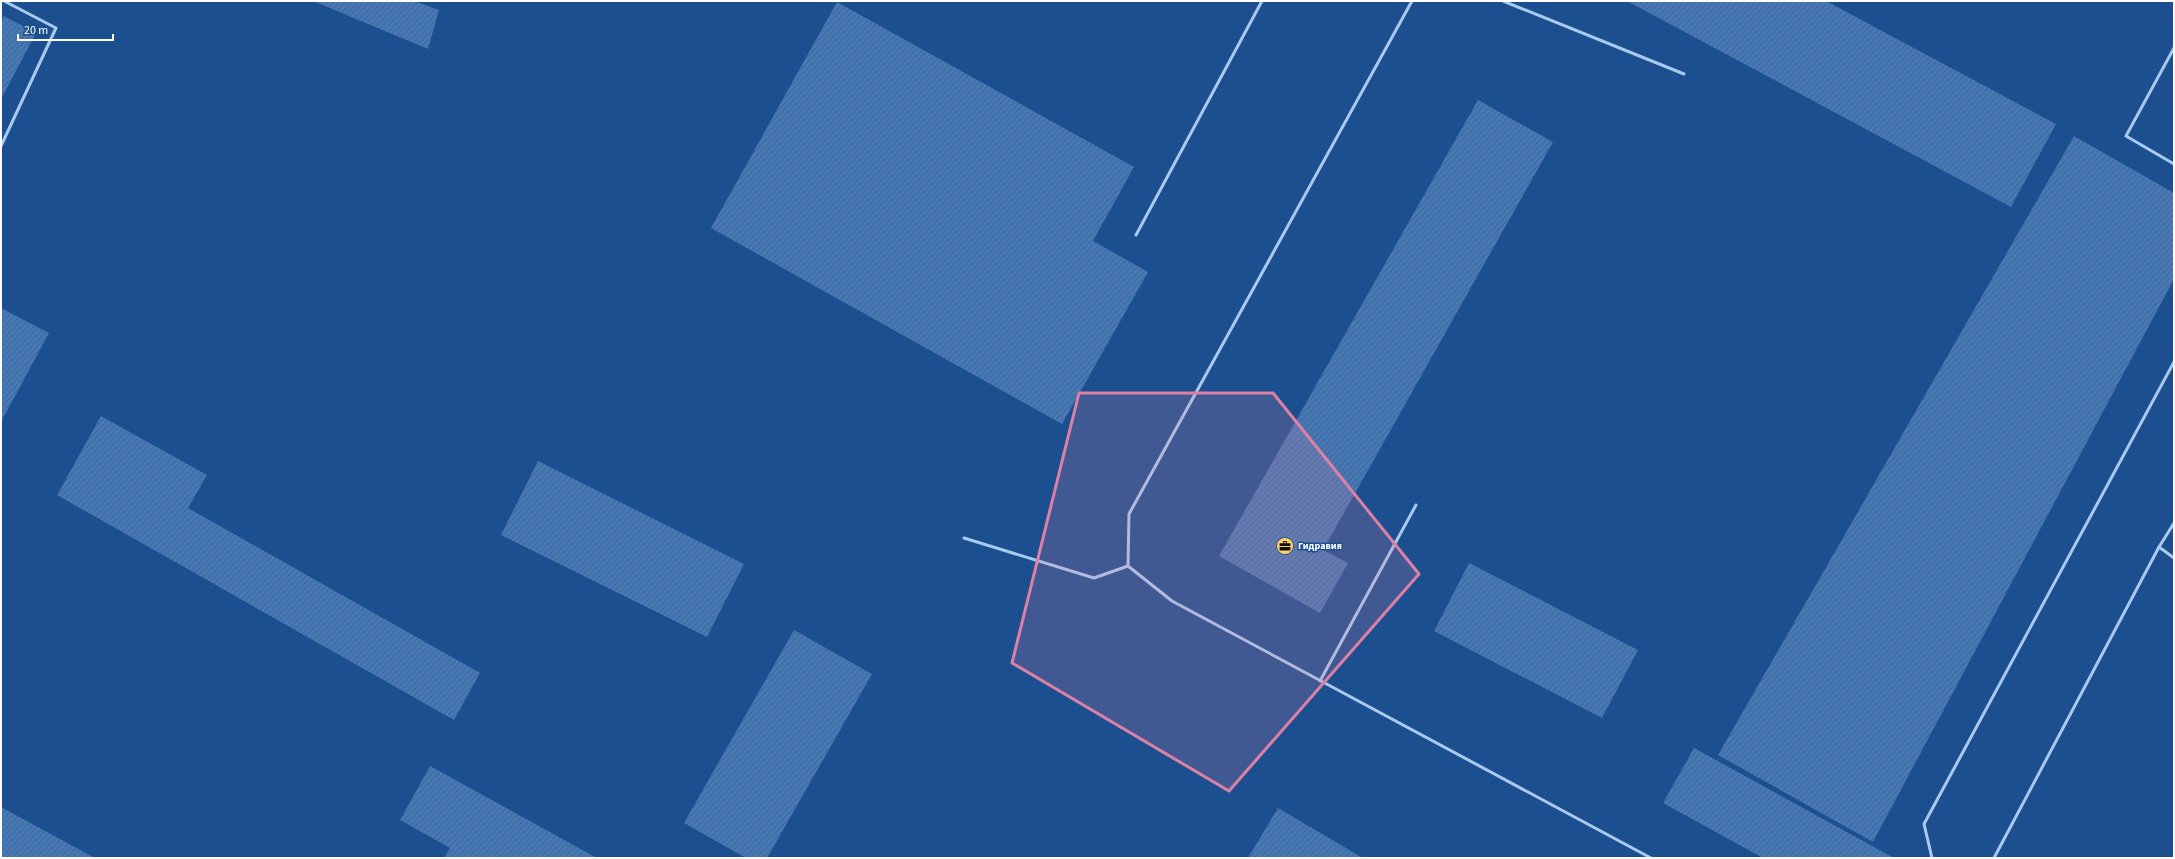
<svg xmlns="http://www.w3.org/2000/svg" width="2175" height="859" viewBox="0 0 2175 859" font-family="'Source Sans 3',sans-serif">
	<style>
		.building { fill: url(#building-hatch) }
		.lines { fill: none; stroke-linecap: round; stroke-linejoin: round }
		.lane { stroke: #a9c9ee; stroke-width: 3 }
		.marked { fill: #dd80a5; fill-opacity: 0.2; stroke: #dd80a5; stroke-width: 3; stroke-linejoin: round }
		.labels { text-anchor: middle; dominant-baseline: central; stroke-width: 3; stroke-linejoin: round; paint-order: stroke }
		.poi-label { font-size: 10px; font-weight: bold; fill: #fff; stroke: #1b4f8f; text-anchor: start }
	</style>
	<defs>
		<pattern id="building-hatch" width="6" height="6" patternUnits="userSpaceOnUse"><rect width="6" height="6" fill="#4478b7"/><path d="M-1 1l2-2M0 6l6-6M5 7l2-2" fill="none" stroke="#486282"/></pattern>
	</defs>
	<rect width="100%" height="100%" fill="#1b4f8f"/>
	<!-- building -->
	<g class="building">
		<path d="M313,1H414L439,10L428,49Z"/>
		<path d="M1627,1H1826L2056,124L2011,207Z"/>
		<path d="M837,2L1134,167L1093,241L1148,272L1062,424L711,228Z"/>
		<path d="M4,16L36,33L1,99V22Z"/>
		<path d="M1478,100L1553,142L1323,550L1348,563L1320,613L1219,556Z"/>
		<path d="M2074,136L2174,193V279L1873,842L1718,755Z"/>
		<path d="M1,308L49,333L1,422Z"/>
		<path d="M101,416L207,475L188,508L480,673L454,720L57,495Z"/>
		<path d="M538,461L744,564L707,637L501,535Z"/>
		<path d="M1469,563L1638,650L1602,718L1434,631Z"/>
		<path d="M794,630L872,674L767,858H746L684,823Z"/>
		<path d="M1694,748L1894,858H1763L1663,803Z"/>
		<path d="M430,766L597,858H444L450,848L400,820Z"/>
		<path d="M1,807L95,858H1Z"/>
		<path d="M1278,808L1363,858H1248Z"/>
	</g>
	<g class="lines">
		<!-- lane -->
		<g class="lane">
			<path d="M1412,1L1129,514L1128,566L1172,601L1651,858"/>
			<path d="M1503,1L1684,74"/>
			<path d="M2174,48L2126,136L2174,164"/>
			<path d="M1,146L56,28L4,1"/>
			<path d="M1136,235L1262,1"/>
			<path d="M964,538L1094,578L1128,566"/>
			<path d="M2159,547L2174,558"/>
			<path d="M1320,681L1416,505"/>
			<path d="M1932,858L1924,824L2174,362"/>
			<path d="M1994,858L2159,547L2174,523"/>
		</g>
	</g>
	<!-- marked area -->
	<path class="marked" d="M1079,393H1273L1419,574L1229,791L1012,663Z"/>
	<!-- icons -->
	<defs>
		<g id="office-disc" transform="scale(0.9)"><circle r="9.5" fill="#ffd166" stroke="#1b4f8f"/><path d="M-6-3h4V-5.5h4V-3h4V5H-6ZM-1-4.5V-3h2v-1.5ZM-6 0V1H6V0Z" fill="#111"/></g>
	</defs>
	<g fill-rule="evenodd">
		<use href="#office-disc" x="1285" y="546"/>
	</g>
	<g class="labels">
		<!-- poi labels -->
		<g class="poi-label">
			<text x="1298" y="546">Гидравия</text>
		</g>
	</g>
	<!-- border -->
	<rect width="2175" height="859" fill="none" stroke="#ffffff" stroke-width="4"/>
	<!-- scale -->
	<path d="M18 34v6h95v-6" fill="none" stroke="#ffffff" stroke-width="2"/>
	<text x="24" y="34" font-size="12" fill="#ffffff" stroke="#1b4f8f" stroke-width="3" paint-order="stroke">20 m</text>
</svg>
